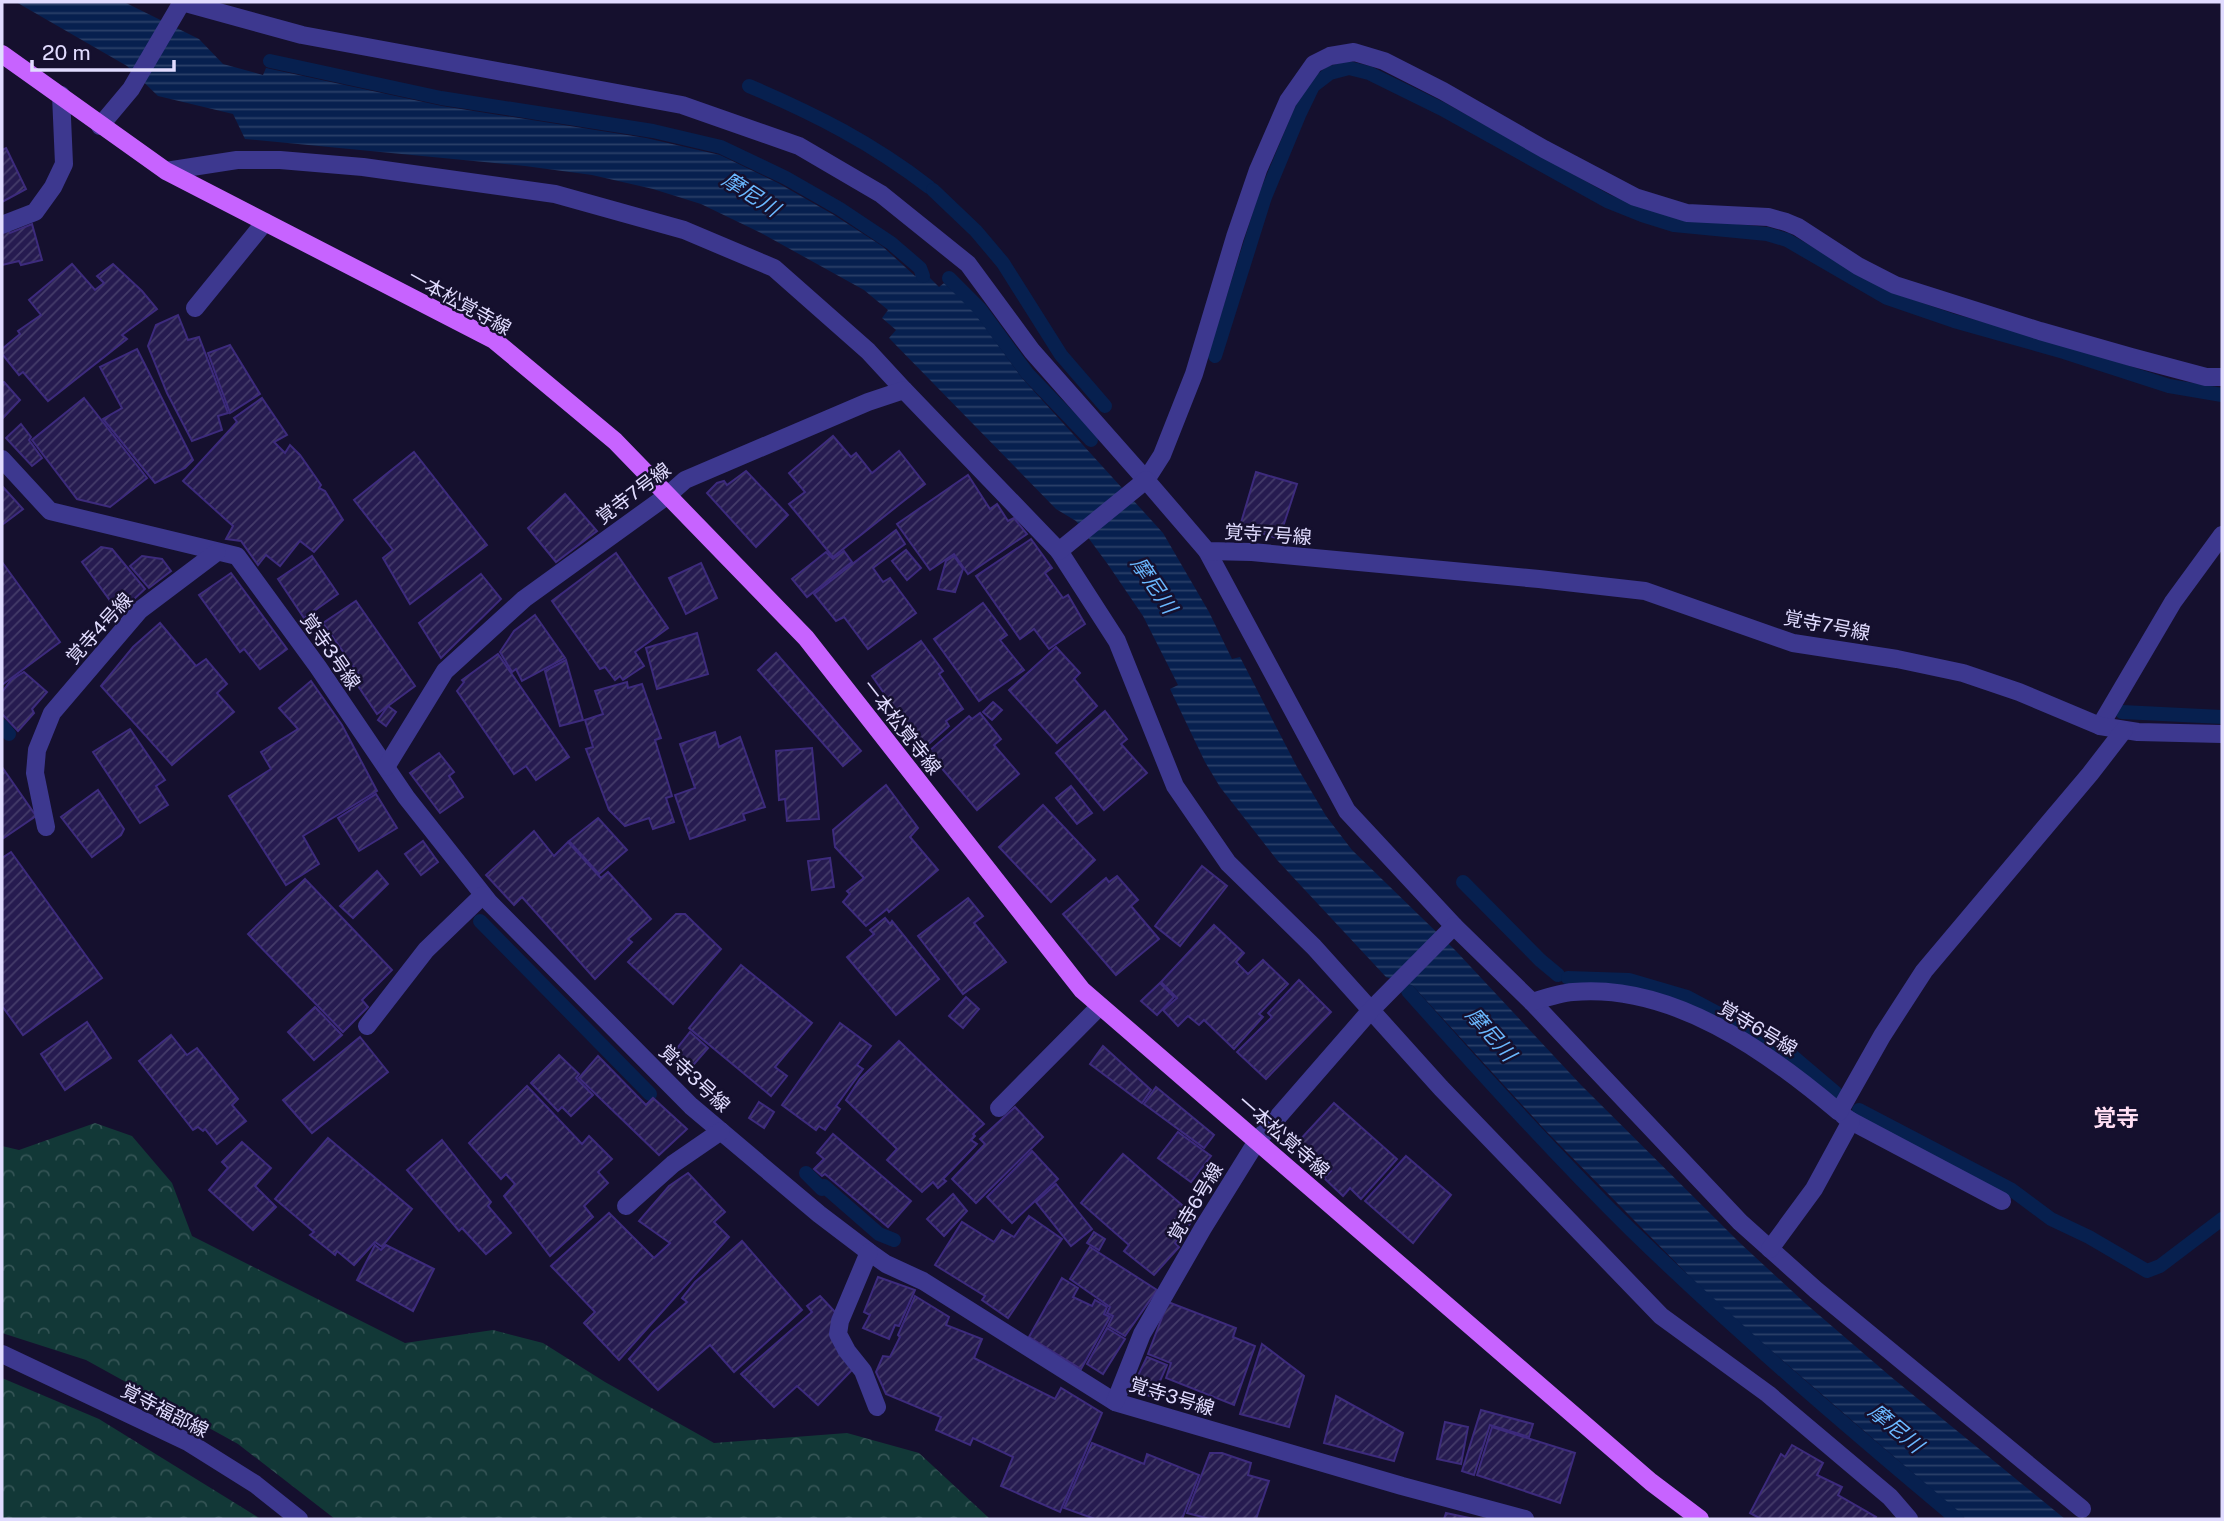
<svg xmlns="http://www.w3.org/2000/svg" width="2224" height="1521" viewBox="0 0 2224 1521" font-family="'Public Sans','Noto Sans JP',sans-serif">
	<style>
		.forest { fill: url(#forest-crowns) }
		.water { fill: url(#water-rules) }
		.lines { fill: none; stroke-linecap: round; stroke-linejoin: round }
		.stream { stroke: #07204f; stroke-width: 14 }
		.building { fill: url(#building-hatch); stroke: #3d2b7d; stroke-width: 2 }
		.minor { stroke: #3d388f; stroke-width: 18 }
		.major { stroke: #c763ff; stroke-width: 18 }
		.labels { text-anchor: middle; dominant-baseline: central; stroke-width: 5; stroke-linejoin: round; paint-order: stroke }
		.street-label { font-size: 19px; fill: #e1dcff; stroke: #15102e }
		.water-label { font-size: 21px; font-style: italic; fill: #6ab8ff; stroke: #15102e }
		.quarter-label { font-size: 23px; font-weight: bold; fill: #ffdef3; stroke: #15102e }
	</style>
	<defs>
		<pattern id="forest-crowns" width="20" height="18" patternUnits="userSpaceOnUse" patternTransform="scale(1.75)"><rect width="20" height="18" fill="#123837"/><path d="M2 6a3 3 0 1 1 6 0M12 15a3 3 0 1 1 6 0" fill="none" stroke="#345455"/></pattern>
		<pattern id="water-rules" width="6" height="5" patternUnits="userSpaceOnUse" patternTransform="scale(1.75)"><rect width="6" height="5" fill="#07204f"/><path d="M0 2.5h6" fill="none" stroke="#2b4069"/></pattern>
		<pattern id="building-hatch" width="6" height="6" patternUnits="userSpaceOnUse" patternTransform="scale(1.75)"><rect width="6" height="6" fill="#261b50"/><path d="M-1 1l2-2M0 6l6-6M5 7l2-2" fill="none" stroke="#453c6a"/></pattern>
	</defs>
	<rect width="100%" height="100%" fill="#15102e"/>
	<!-- forest -->
	<g class="forest">
		<path d="M95,1123L132,1136L172,1183L192,1236L405,1343L493,1330L543,1343L605,1382L714,1443L847,1433L919,1453L990,1519H335L238,1444L86,1360L2,1333V1146L19,1150Z"/>
		<path d="M2,1378L99,1419L261,1519H2Z"/>
	</g>
	<!-- water -->
	<path class="water" d="M16,2H124L199,39L223,64L263,75L266,68L442,106L646,138L720,155L778,183L834,215L882,246L915,276L922,270L939,287L944,283L972,309L1022,378L1163,533L1209,612L1232,659L1240,657L1297,767L1326,816L1352,850L1456,951L1581,1085L1741,1244L1805,1303L1890,1376L2065,1519H1966L1716,1303L1545,1130L1413,986L1386,977L1277,860L1220,787L1205,762L1170,689L1178,685L1143,616L1109,566L1076,521L1056,509L889,338L896,330L882,318L888,310L864,290L761,233L701,204L653,189L592,175L525,166L245,139L233,114L158,96L127,66Z"/>
	<g class="lines">
		<!-- stream -->
		<g class="stream">
			<path d="M270,61L441,98L653,131L721,147L786,178L840,209L891,243L920,268L923,276"/>
			<path d="M749,86C815,114 872,143 929,187"/>
			<path d="M933,190L976,231L1003,263L1061,355L1105,406"/>
			<path d="M949,278L980,309L1027,373L1091,440"/>
			<path d="M1215,356L1265,197L1299,115L1313,86L1330,73L1349,68L1369,73L1442,109L1607,201L1642,215L1674,225L1767,234L1787,240L1887,298L1954,321L2064,352L2169,386L2222,395"/>
			<path d="M2122,712L2222,717"/>
			<path d="M2,726L9,734"/>
			<path d="M1463,882L1540,960L1558,975"/>
			<path d="M480,921L650,1094"/>
			<path d="M1568,978L1629,980L1687,997L1783,1048L1836,1093"/>
			<path d="M1408,991C1481,1073 1554,1154 1632,1231C1736,1332 1846,1426 1957,1519"/>
			<path d="M1859,1110L2012,1190L2051,1219L2089,1237L2147,1271L2160,1266L2222,1219"/>
			<path d="M806,1173L822,1189L824,1186L879,1234L894,1240"/>
		</g>
	</g>
	<!-- building -->
	<g class="building">
		<path d="M6,148L26,189L2,202V150Z"/>
		<path d="M32,224L42,260L21,265L19,261L2,265V230L8,228L10,233Z"/>
		<path d="M72,264L95,290L104,283L97,276L113,264L142,291L157,309L122,335L127,339L48,401L23,372L19,375L2,354V349L20,334L18,331L41,315L29,300Z"/>
		<path d="M178,315L188,340L199,337L228,413L218,416L222,430L192,441L167,393L148,346L156,325Z"/>
		<path d="M230,345L260,394L230,413L208,353Z"/>
		<path d="M137,349L193,460L185,468L155,483L103,419L122,408L100,367Z"/>
		<path d="M4,382L20,400L2,419V383Z"/>
		<path d="M84,398L147,478L110,507L77,499L32,440Z"/>
		<path d="M262,398L287,435L274,442L285,453L290,445L300,455L321,485L319,488L325,491L343,520L314,552L300,541L280,566L266,555L258,565L241,541L226,539L233,526L183,481L237,422L234,418Z"/>
		<path d="M21,424L31,437L29,440L42,458L32,466L6,438Z"/>
		<path d="M833,436L851,457L856,453L872,473L899,451L925,484L833,557L789,504L805,492L789,473Z"/>
		<path d="M414,452L487,545L410,604L383,558L393,550L354,500Z"/>
		<path d="M746,471L788,515L756,547L707,493L717,483L724,481L727,485Z"/>
		<path d="M1256,472L1297,484L1279,539L1240,526Z"/>
		<path d="M968,475L990,509L997,504L1008,521L1014,518L1027,534L968,574L954,554L930,570L897,524Z"/>
		<path d="M2,486L23,509L2,525Z"/>
		<path d="M565,494L597,531L556,562L528,528Z"/>
		<path d="M896,530L905,544L873,568L883,582L890,578L916,613L868,649L844,617L836,621L814,594Z"/>
		<path d="M1031,539L1052,568L1045,573L1063,598L1068,595L1085,624L1049,649L1034,629L1020,639L976,576Z"/>
		<path d="M101,547L112,549L145,589L119,613L82,562Z"/>
		<path d="M906,550L921,568L907,580L892,561Z"/>
		<path d="M844,551L852,562L807,597L792,579L826,552L833,559Z"/>
		<path d="M616,553L668,628L635,652L644,666L623,680L620,676L615,680L605,667L600,669L552,601Z"/>
		<path d="M142,556L162,559L171,571L149,588L130,566Z"/>
		<path d="M312,556L338,594L304,618L278,579Z"/>
		<path d="M954,556L963,569L955,592L938,589L946,561Z"/>
		<path d="M2,562L60,642L2,685Z"/>
		<path d="M701,563L717,598L686,614L669,578Z"/>
		<path d="M231,573L287,649L260,669L244,649L240,652L199,595Z"/>
		<path d="M481,574L501,599L441,658L419,623Z"/>
		<path d="M356,601L415,686L377,714L352,677L358,673L323,623Z"/>
		<path d="M983,603L1007,635L1000,640L1024,670L979,701L934,639Z"/>
		<path d="M535,615L565,658L522,681L516,669L512,672L500,652L514,631Z"/>
		<path d="M160,623L196,666L206,659L227,684L217,693L234,712L172,765L101,686L133,647Z"/>
		<path d="M697,633L708,674L657,689L646,648Z"/>
		<path d="M921,641L943,671L939,674L963,709L946,721L949,726L923,749L872,676Z"/>
		<path d="M1056,647L1080,673L1074,679L1097,706L1057,743L1009,690Z"/>
		<path d="M776,653L861,751L843,766L758,670Z"/>
		<path d="M498,654L569,757L536,780L526,766L514,774L457,691L464,682L462,680Z"/>
		<path d="M566,660L583,720L560,726L545,671Z"/>
		<path d="M24,672L47,692L32,709L34,713L18,731L2,714V692L11,680Z"/>
		<path d="M311,681L342,725L377,791L303,836L319,864L286,885L229,796L271,769L261,752L298,729L279,708Z"/>
		<path d="M627,682L628,688L642,684L661,738L655,740L672,796L666,798L674,822L653,829L649,818L625,826L609,810L586,749L593,747L585,720L603,714L595,691Z"/>
		<path d="M993,702L1002,710L992,720L983,712Z"/>
		<path d="M388,706L396,712L386,726L378,720Z"/>
		<path d="M1105,711L1127,739L1121,744L1147,773L1104,810L1056,753Z"/>
		<path d="M980,713L1001,739L994,745L1019,774L977,810L928,752L969,716L972,719Z"/>
		<path d="M130,729L165,780L156,786L168,805L140,823L93,752Z"/>
		<path d="M715,732L719,747L740,737L765,807L743,814L745,820L690,839L675,795L695,788L680,744Z"/>
		<path d="M812,748L819,819L787,821L785,799L779,800L776,751Z"/>
		<path d="M439,753L454,772L449,776L463,797L440,813L410,773Z"/>
		<path d="M2,767L36,816L2,839Z"/>
		<path d="M886,785L918,828L910,837L938,870L889,912L887,909L866,926L843,902L850,894L847,891L864,878L835,847L833,830Z"/>
		<path d="M1071,786L1092,813L1077,824L1056,798Z"/>
		<path d="M98,790L124,829L121,835L92,857L61,817Z"/>
		<path d="M376,794L397,828L359,851L338,818Z"/>
		<path d="M1043,805L1095,860L1051,902L999,847Z"/>
		<path d="M598,818L627,850L599,874L569,841Z"/>
		<path d="M534,831L554,856L568,842L601,878L608,872L651,919L628,939L632,942L595,979L522,897L514,905L486,875Z"/>
		<path d="M423,841L438,862L421,875L405,854Z"/>
		<path d="M11,852L102,978L23,1035L2,1006V858Z"/>
		<path d="M830,858L834,887L812,890L808,861Z"/>
		<path d="M1202,866L1227,886L1180,946L1155,926Z"/>
		<path d="M377,871L388,884L353,918L340,906Z"/>
		<path d="M1117,876L1138,900L1131,906L1159,939L1116,975L1063,914L1106,878L1109,882Z"/>
		<path d="M305,879L392,970L362,1000L368,1007L343,1032L248,934Z"/>
		<path d="M968,898L983,916L974,923L1006,962L963,994L918,936Z"/>
		<path d="M676,914H685L721,949L673,1004L628,962Z"/>
		<path d="M885,918L890,924L892,921L939,979L896,1015L847,957L874,934L870,930Z"/>
		<path d="M1214,925L1244,953L1236,962L1248,974L1263,960L1288,984L1259,1014L1263,1017L1234,1049L1204,1020L1199,1025L1188,1016L1178,1026L1163,1010L1177,998L1161,982Z"/>
		<path d="M741,965L812,1023L775,1067L787,1076L771,1096L689,1028Z"/>
		<path d="M1299,980L1331,1012L1266,1079L1237,1052L1272,1017L1268,1013Z"/>
		<path d="M1160,983L1174,997L1157,1015L1141,1001Z"/>
		<path d="M966,997L979,1009L963,1028L949,1016Z"/>
		<path d="M315,1007L342,1035L314,1060L288,1032Z"/>
		<path d="M87,1022L111,1058L65,1090L41,1054Z"/>
		<path d="M840,1023L871,1046L857,1065L863,1069L836,1106L840,1109L825,1130L819,1126L816,1130L782,1105Z"/>
		<path d="M690,1032L708,1048L688,1071L671,1056Z"/>
		<path d="M171,1035L187,1055L197,1048L238,1099L232,1105L246,1121L217,1144L205,1129L203,1131L198,1127L193,1130L139,1061Z"/>
		<path d="M360,1037L388,1072L312,1133L283,1100Z"/>
		<path d="M899,1041L984,1124L973,1134L975,1136L971,1140L977,1144L943,1179L946,1181L938,1188L933,1182L922,1192L887,1160L897,1149L846,1100L860,1079Z"/>
		<path d="M1103,1046L1151,1090L1142,1103L1090,1064Z"/>
		<path d="M559,1055L579,1074L576,1078L593,1095L571,1116L562,1107L558,1111L531,1083Z"/>
		<path d="M598,1056L646,1105L653,1098L687,1129L659,1155L579,1078Z"/>
		<path d="M527,1086L582,1144L589,1136L612,1159L598,1172L608,1183L584,1206L593,1217L550,1256L504,1196L515,1184L506,1174L501,1179L469,1143Z"/>
		<path d="M1156,1087L1214,1135L1204,1148L1144,1104Z"/>
		<path d="M759,1102L774,1112L764,1128L749,1118Z"/>
		<path d="M1334,1103L1397,1159L1361,1199L1350,1188L1343,1196L1324,1178L1331,1171L1298,1142Z"/>
		<path d="M1015,1107L1043,1137L976,1203L952,1179L985,1144L980,1139Z"/>
		<path d="M1178,1132L1211,1156L1191,1182L1158,1158Z"/>
		<path d="M833,1134L911,1201L888,1227L825,1174L822,1176L814,1169L824,1159L817,1153Z"/>
		<path d="M328,1138L412,1209L382,1247L375,1242L354,1265L337,1251L335,1255L310,1235L314,1232L275,1199Z"/>
		<path d="M442,1140L491,1202L488,1206L511,1233L486,1254L462,1228L459,1231L407,1170Z"/>
		<path d="M242,1142L271,1168L255,1186L276,1207L253,1230L209,1190L228,1168L222,1162Z"/>
		<path d="M1032,1151L1058,1179L1012,1223L987,1197Z"/>
		<path d="M1123,1154L1189,1211L1182,1218L1190,1224L1175,1243L1179,1247L1154,1275L1124,1251L1129,1245L1081,1203Z"/>
		<path d="M1406,1156L1451,1195L1413,1243L1365,1201Z"/>
		<path d="M688,1173L725,1212L714,1222L729,1237L619,1360L584,1323L595,1312L551,1266L609,1213L654,1258L670,1243L639,1221L669,1186Z"/>
		<path d="M1056,1184L1092,1229L1071,1246L1036,1202Z"/>
		<path d="M953,1194L967,1211L944,1236L927,1219Z"/>
		<path d="M1029,1216L1062,1239L1008,1318L982,1300L985,1296L935,1265L962,1222L994,1242L1002,1230L1014,1237Z"/>
		<path d="M1094,1232L1105,1239L1099,1250L1087,1243Z"/>
		<path d="M742,1241L802,1310L734,1372L710,1345L658,1390L629,1359L653,1332L687,1302L682,1298L695,1282Z"/>
		<path d="M375,1245L381,1250L386,1245L434,1269L413,1311L357,1280Z"/>
		<path d="M1090,1247L1157,1290L1125,1336L1108,1326L1113,1316L1107,1313L1110,1307L1070,1279Z"/>
		<path d="M878,1277L915,1290L899,1326L895,1325L889,1339L863,1328L870,1315L864,1312Z"/>
		<path d="M1062,1278L1078,1288L1073,1297L1092,1306L1095,1300L1107,1307L1104,1314L1110,1317L1081,1369L1029,1337Z"/>
		<path d="M820,1296L837,1314L853,1369L818,1405L797,1386L774,1407L741,1374L812,1312L807,1306Z"/>
		<path d="M915,1296L949,1317L946,1325L982,1339L974,1358L1055,1399L1061,1388L1102,1413L1060,1512L1001,1486L1013,1457L973,1438L970,1445L936,1430L941,1417L886,1394L876,1372L883,1356L890,1357L900,1337L898,1335Z"/>
		<path d="M1168,1302L1236,1328L1233,1337L1255,1346L1234,1405L1166,1378L1171,1363L1148,1354Z"/>
		<path d="M1107,1328L1125,1339L1103,1374L1087,1364Z"/>
		<path d="M1262,1344L1304,1376L1289,1427L1240,1414Z"/>
		<path d="M1147,1357L1167,1365L1153,1397L1131,1390Z"/>
		<path d="M1336,1396L1403,1433L1394,1461L1324,1443Z"/>
		<path d="M1481,1410L1533,1424L1529,1437L1490,1425L1474,1475L1462,1471Z"/>
		<path d="M1445,1422L1468,1427L1461,1464L1437,1459Z"/>
		<path d="M1492,1427L1575,1453L1560,1503L1477,1475Z"/>
		<path d="M1092,1443L1144,1464L1147,1454L1199,1475L1182,1519H1095L1064,1508Z"/>
		<path d="M1792,1445L1823,1463L1817,1475L1842,1487L1838,1495L1876,1517L1875,1519H1761L1750,1513L1781,1454L1785,1457Z"/>
		<path d="M1210,1453H1222L1251,1463L1248,1475L1269,1481L1256,1519H1210L1187,1513Z"/>
		<path d="M1446,1513L1474,1519H1444Z"/>
	</g>
	<g class="lines">
		<!-- minor -->
		<g class="minor">
			<path d="M182,2L302,35L682,105L799,146L881,194L968,264L1032,351L1146,480L1162,455L1194,374L1235,237L1258,170L1288,101L1314,64L1330,56L1354,52L1384,61L1443,91L1544,149L1635,197L1687,213L1768,217L1786,222L1798,227L1858,266L1895,285L2040,331L2131,357L2206,377H2222"/>
			<path d="M100,126L131,89L182,2"/>
			<path d="M166,171L237,160H280L363,167L555,194L684,230L774,268L868,351L904,390"/>
			<path d="M2,225L35,212L53,187L64,164L61,95"/>
			<path d="M195,308L265,222"/>
			<path d="M2,459L50,511L237,556L318,667L406,797L489,902L691,1106L819,1214L869,1252L886,1264L923,1281L1115,1402L1402,1486L1525,1519"/>
			<path d="M1059,551L1117,641L1175,786L1228,863L1314,947L1441,1088L1661,1316L1768,1394L1890,1497L1909,1519"/>
			<path d="M1207,551L1347,811L1454,926"/>
			<path d="M2100,726L2173,602L2222,535"/>
			<path d="M386,767L445,671L524,599L668,495L685,480L868,402L904,390L1059,551L1146,480L1207,551L1252,552L1539,579L1645,591L1793,643L1897,659L1963,673L2019,692L2100,726L2138,732L2222,734"/>
			<path d="M46,827L35,773L37,750L52,713L140,610L217,552"/>
			<path d="M1532,1002L1740,1222L1816,1290L2082,1509"/>
			<path d="M367,1026L426,950L483,895"/>
			<path d="M999,1108L1100,1006"/>
			<path d="M1851,1121L2002,1201"/>
			<path d="M626,1206L673,1164L721,1131"/>
			<path d="M1770,1249L1814,1189L1851,1121L1844,1116"/>
			<path d="M869,1252L840,1321L838,1334L847,1351L863,1371L877,1407"/>
			<path d="M2,1354L188,1442L255,1484L299,1519"/>
			<path d="M1115,1402L1142,1334L1203,1228L1257,1141L1371,1010L1454,926L1532,1002C1545,998 1560,993 1573,992C1672,983 1767,1051 1839,1112L1882,1036L1924,971L2090,774L2124,730"/>
		</g>
		<!-- major -->
		<path class="major" d="M2,54L166,171L494,340L615,441L806,638L1082,990L1651,1482L1700,1519"/>
	</g>
	<g class="labels">
		<!-- street labels -->
		<g class="street-label">
			<text transform="translate(460 302) rotate(29)">一本松覚寺線</text>
			<text transform="translate(633 493) rotate(-37)">覚寺7号線</text>
			<text transform="translate(1268 534) rotate(4)">覚寺7号線</text>
			<text transform="translate(1827 625) rotate(11)">覚寺7号線</text>
			<text transform="translate(99 628) rotate(-48)">覚寺4号線</text>
			<text transform="translate(331 651) rotate(55)">覚寺3号線</text>
			<text transform="translate(902 727) rotate(52)">一本松覚寺線</text>
			<text transform="translate(1758 1028) rotate(31)">覚寺6号線</text>
			<text transform="translate(695 1078) rotate(43)">覚寺3号線</text>
			<text transform="translate(1284 1136) rotate(41)">一本松覚寺線</text>
			<text transform="translate(1195 1202) rotate(-59)">覚寺6号線</text>
			<text transform="translate(1172 1396) rotate(17)">覚寺3号線</text>
			<text transform="translate(165 1410) rotate(27)">覚寺福部線</text>
		</g>
		<!-- water labels -->
		<g class="water-label">
			<text transform="translate(751 194) rotate(33)">摩尼川</text>
			<text transform="translate(1154 585) rotate(56)">摩尼川</text>
			<text transform="translate(1491 1034) rotate(49)">摩尼川</text>
			<text transform="translate(1896 1428) rotate(40)">摩尼川</text>
		</g>
		<!-- quarter labels -->
		<g class="quarter-label">
			<text x="2116" y="1117">覚寺</text>
		</g>
	</g>
	<!-- border -->
	<rect width="2224" height="1521" fill="none" stroke="#e1dcff" stroke-width="7"/>
	<!-- scale -->
	<path d="M32 60v10h142v-10" fill="none" stroke="#e1dcff" stroke-width="3.5"/>
	<text x="42" y="60" font-size="21" fill="#e1dcff" stroke="#15102e" stroke-width="5" paint-order="stroke">20 m</text>
</svg>
